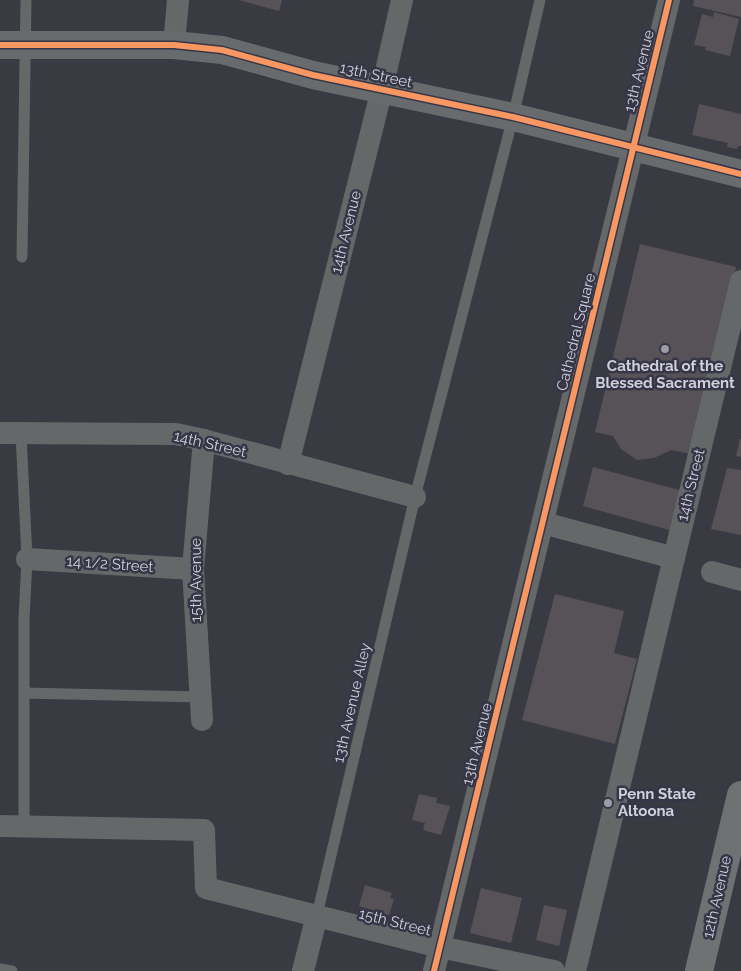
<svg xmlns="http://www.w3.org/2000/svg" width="741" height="971" viewBox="0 0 741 971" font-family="Raleway,sans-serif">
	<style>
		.building { fill: #565258 }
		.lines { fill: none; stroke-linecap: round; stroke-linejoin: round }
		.lane { stroke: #656869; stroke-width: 11 }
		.street { stroke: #656869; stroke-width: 22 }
		.secondary { stroke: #686b6d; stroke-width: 28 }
		.primary { stroke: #6e7273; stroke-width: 28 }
		.cycleway-casing { stroke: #363647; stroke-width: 9 }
		.cycleway { stroke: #f99763; stroke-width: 6 }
		.poi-dot { fill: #9c9ca6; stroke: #363647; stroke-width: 2 }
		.labels { text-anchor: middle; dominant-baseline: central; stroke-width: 5; stroke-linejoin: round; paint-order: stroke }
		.street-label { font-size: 15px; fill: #d0d0db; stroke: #363647 }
		.poi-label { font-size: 15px; font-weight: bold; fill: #d0d0db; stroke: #363647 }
	</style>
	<rect width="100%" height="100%" fill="#3a3a43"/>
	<!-- building -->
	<g class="building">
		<path d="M239,0H282L279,11Z"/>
		<path d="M694,0H741V17L693,6Z"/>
		<path d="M714,12L739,19L730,56L705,50L706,47L694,45L702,14L713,17Z"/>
		<path d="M699,104L741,114V146H738L737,149L727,147L728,143L692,135Z"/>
		<path d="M640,244L736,267L691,454L671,450L654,458L637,460L621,449L613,436L595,432Z"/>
		<path d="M740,439H741V457L736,456Z"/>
		<path d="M593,467L683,491L673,531L583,506Z"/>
		<path d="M727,468L741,470V535L711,529Z"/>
		<path d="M555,594L624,611L614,653L637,659L615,744L522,720Z"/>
		<path d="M419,794L437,798L436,803L450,806L441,835L423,830L425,823L412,820Z"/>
		<path d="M365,885L392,893L390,898L394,899L389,915L359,906Z"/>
		<path d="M481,888L522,898L511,943L470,933Z"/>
		<path d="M544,905L567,910L559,946L536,940Z"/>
	</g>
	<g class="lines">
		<!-- lane -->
		<g class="lane">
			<path d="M22,257L26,0"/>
			<path d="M21,433L27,559L24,619V827"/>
			<path d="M24,693L200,697"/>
			<path d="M317,915L415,497L513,117L540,0"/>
			<path d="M0,969L12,971"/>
		</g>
		<!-- street -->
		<g class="street">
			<path d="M174,45L178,0"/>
			<path d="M0,433L176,434L204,440L415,497"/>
			<path d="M288,464L382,89L402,0"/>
			<path d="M543,523L674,558L741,281"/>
			<path d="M27,559L193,569"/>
			<path d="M712,572L741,580"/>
			<path d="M202,720L193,569L204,440"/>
			<path d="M0,826L204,830L206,888L440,947L554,971"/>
			<path d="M303,971L317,915"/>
			<path d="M434,971L669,0"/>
			<path d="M575,971L674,558"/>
		</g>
		<!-- secondary -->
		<path class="secondary" d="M0,45H174L222,50L313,75L513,117L741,174"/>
		<!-- primary -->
		<path class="primary" d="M699,971L741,795"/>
		<!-- cycleway casing -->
		<g class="cycleway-casing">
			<g id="cycleway">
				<path d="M0,45H174L222,50L313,75L513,117L741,174"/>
				<path d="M434,971L669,0"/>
			</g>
		</g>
		<!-- cycleway -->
		<use href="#cycleway" class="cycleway"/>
	</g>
	<!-- markers -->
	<g class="poi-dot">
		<circle cx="665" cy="349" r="5"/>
		<circle cx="608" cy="803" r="5"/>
	</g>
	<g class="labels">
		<!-- street labels -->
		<g class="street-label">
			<text transform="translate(639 71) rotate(-76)">13th Avenue</text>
			<text transform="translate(376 75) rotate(12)">13th Street</text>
			<text transform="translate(346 232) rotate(-76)">14th Avenue</text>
			<text transform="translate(576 332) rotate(-76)">Cathedral Square</text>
			<text transform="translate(210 444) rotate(13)">14th Street</text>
			<text transform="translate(691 485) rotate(-76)">14th Street</text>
			<text transform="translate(110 564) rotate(4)">14 1/2 Street</text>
			<text transform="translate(196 580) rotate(-90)">15th Avenue</text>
			<text transform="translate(352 703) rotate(-77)">13th Avenue Alley</text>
			<text transform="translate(477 744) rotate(-76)">13th Avenue</text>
			<text transform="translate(717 897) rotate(-77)">12th Avenue</text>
			<text transform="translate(395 922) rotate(14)">15th Street</text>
		</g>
		<!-- poi labels -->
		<g class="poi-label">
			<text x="665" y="366">Cathedral of the<tspan x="665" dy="17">Blessed Sacrament</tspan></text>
			<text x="618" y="794" text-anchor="start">Penn State<tspan x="618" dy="17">Altoona</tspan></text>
		</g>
	</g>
</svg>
